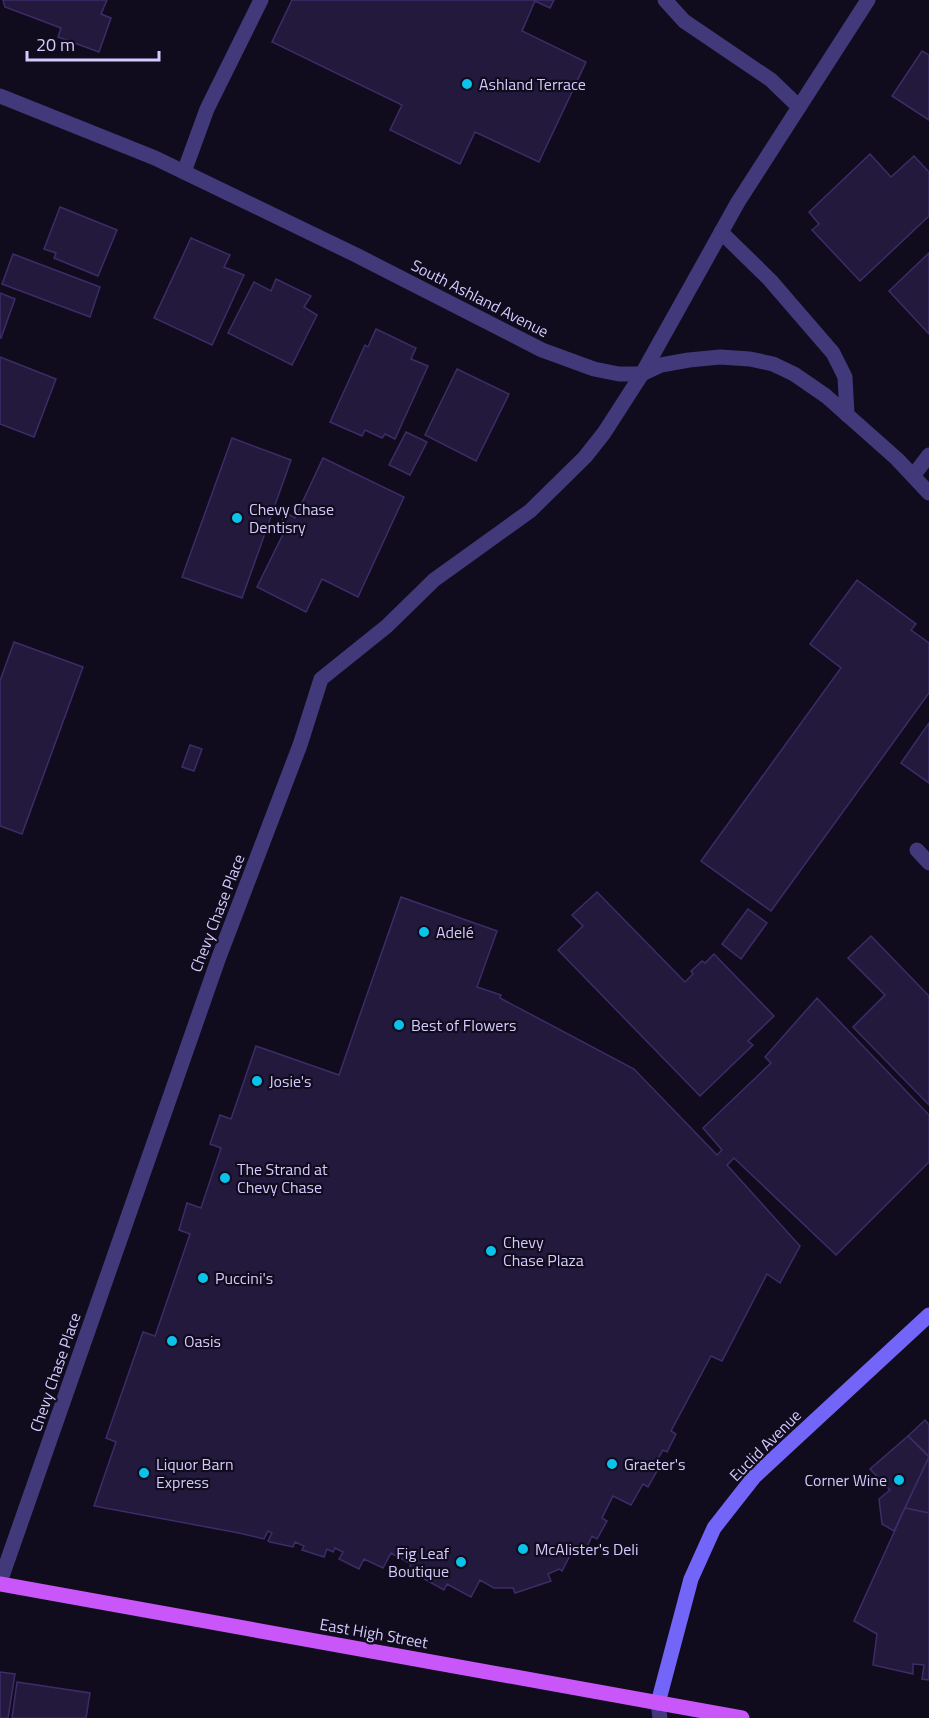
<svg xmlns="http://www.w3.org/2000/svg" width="929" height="1718" viewBox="0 0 929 1718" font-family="'Titillium Web',sans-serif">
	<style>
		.building { fill: #23193d; stroke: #3d2c68; stroke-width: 1.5 }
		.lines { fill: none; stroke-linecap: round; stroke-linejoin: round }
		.service { stroke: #41397a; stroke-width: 15 }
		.minor { stroke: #41397a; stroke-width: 15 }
		.tertiary { stroke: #41397a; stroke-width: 15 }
		.secondary { stroke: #7465f9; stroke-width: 15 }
		.primary { stroke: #c856f8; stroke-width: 15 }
		.poi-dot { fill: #0ac2ea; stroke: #100c1d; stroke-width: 2 }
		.labels { text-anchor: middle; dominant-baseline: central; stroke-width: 4.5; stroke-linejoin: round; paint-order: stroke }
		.poi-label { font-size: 16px; fill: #d4cafd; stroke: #100c1d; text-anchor: start }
		.street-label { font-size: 16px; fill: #d4cafd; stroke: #100c1d }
	</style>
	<rect width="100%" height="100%" fill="#100c1d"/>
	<!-- building -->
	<g class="building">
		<path d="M3,0H107L101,14L111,18L99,52L58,37L61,28L5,7Z"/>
		<path d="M292,0H554L550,8L535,1L522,31L586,62L539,162L475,132L460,164L390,130L402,105L272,42Z"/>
		<path d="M922,51L929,55V120L892,96Z"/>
		<path d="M870,154L891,177L914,156L929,172V216L860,281L812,230L819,224L809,212Z"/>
		<path d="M60,207L117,230L98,276L54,258L56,253L44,249Z"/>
		<path d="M191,238L230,255L224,267L244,275L212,345L154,318Z"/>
		<path d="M929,253V334L889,291Z"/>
		<path d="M13,254L100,287L90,317L2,284Z"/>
		<path d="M276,279L311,296L304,307L317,315L292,365L228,333L254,282L271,291Z"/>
		<path d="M0,293L15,299L1,338H0Z"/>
		<path d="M376,329L416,348L411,359L428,366L395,439L385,434L382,438L365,430L362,436L330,422L365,345L368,347Z"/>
		<path d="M0,357L56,379L34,437L0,424Z"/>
		<path d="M457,369L509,394L476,461L425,435Z"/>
		<path d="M406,432L427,442L410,475L389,465Z"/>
		<path d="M232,438L291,460L242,598L182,577Z"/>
		<path d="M323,458L404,497L358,597L322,579L306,612L257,587L287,526L281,523L286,513L295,518Z"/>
		<path d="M857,580L916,624L911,630L929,643V693L771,911L701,861L841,668L810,644Z"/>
		<path d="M14,642L83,667L22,834L0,826V681Z"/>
		<path d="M929,723V783L901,763Z"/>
		<path d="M190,745L202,749L194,771L182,767Z"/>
		<path d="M597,892L685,982L693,974L691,971L702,961L705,963L714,954L774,1016L748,1041L753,1045L700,1096L558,950L583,926L572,915Z"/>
		<path d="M401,897L497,931L477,987L501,995L500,998L634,1069L717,1155L722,1150L703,1128L771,1063L765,1057L817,998L929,1115V1162L836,1255L734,1158L727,1165L800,1246L780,1283L767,1274L722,1361L711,1356L671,1431L676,1434L667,1452L663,1450L653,1468L657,1471L648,1487L643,1484L631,1505L613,1496L602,1518L607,1521L597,1539L592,1536L584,1553L574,1548L562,1571L559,1569L548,1574L551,1581L515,1593L513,1588H494L480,1580L471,1597L447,1584L444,1590L408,1570L411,1564L391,1553L383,1568L364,1559L359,1569L339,1559L343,1552L335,1548L333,1552L327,1549L324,1557L302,1550L304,1546L295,1542L293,1547L270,1542L268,1541L272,1533L268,1531L264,1539L239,1533L94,1506L116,1442L106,1438L143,1332L155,1336L190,1234L179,1230L187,1203L201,1208L221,1148L210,1144L220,1115L231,1119L256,1046L339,1075Z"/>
		<path d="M748,909L767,923L741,959L722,944Z"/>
		<path d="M871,936L929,996V1105L853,1027L885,995L848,958Z"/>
		<path d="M925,1420L929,1425V1456L908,1436Z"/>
		<path d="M908,1436L929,1457L894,1531L882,1524L879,1499L890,1490L870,1469Z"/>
		<path d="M929,1457V1513L905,1508Z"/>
		<path d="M905,1508L929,1513V1680L922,1679L924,1665L913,1664V1674L873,1665L877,1634L854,1621Z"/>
		<path d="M0,1672L15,1674L8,1718H0Z"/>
		<path d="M17,1682L90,1693L86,1718H12Z"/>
	</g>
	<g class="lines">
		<!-- service -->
		<g class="service">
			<path d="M665,0L684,21L771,80L799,107"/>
			<path d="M184,172L207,109L261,0"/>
			<path d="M913,476L929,455"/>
			<path d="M917,850L929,863"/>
			<path d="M0,1582L219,957L300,745L321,679L387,626L434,580L530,511L585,457L604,433L642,374"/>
		</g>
		<!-- minor -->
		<path class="minor" d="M642,374L738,202L868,0"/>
		<!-- tertiary -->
		<g class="tertiary">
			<path d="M0,96L155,158L356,255L542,350L594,369L619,374H642L661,365L689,360L720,357L750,359L773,364L794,374L826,396L897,459L929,493"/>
			<path d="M721,232L770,280L833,353L845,377L847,415"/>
			<path d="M658,1703L660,1718"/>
		</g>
		<!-- secondary -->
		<path class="secondary" d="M658,1703L691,1579L714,1528L754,1477L929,1315"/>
		<!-- primary -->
		<path class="primary" d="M0,1584L742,1718"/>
	</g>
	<!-- markers -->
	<g class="poi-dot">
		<circle cx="467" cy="84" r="6"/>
		<circle cx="237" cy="518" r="6"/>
		<circle cx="424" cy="932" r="6"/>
		<circle cx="399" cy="1025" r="6"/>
		<circle cx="257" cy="1081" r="6"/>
		<circle cx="225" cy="1178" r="6"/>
		<circle cx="491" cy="1251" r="6"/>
		<circle cx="203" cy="1278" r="6"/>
		<circle cx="172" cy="1341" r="6"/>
		<circle cx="612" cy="1464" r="6"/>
		<circle cx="144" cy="1473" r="6"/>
		<circle cx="899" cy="1480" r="6"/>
		<circle cx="523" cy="1549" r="6"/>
		<circle cx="461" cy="1562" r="6"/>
	</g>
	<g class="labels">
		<!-- poi labels -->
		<g class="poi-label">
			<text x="479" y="84">Ashland Terrace</text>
			<text x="249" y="509">Chevy Chase<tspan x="249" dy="18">Dentisry</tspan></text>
			<text x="436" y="932">Adelé</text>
			<text x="411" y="1025">Best of Flowers</text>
			<text x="269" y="1081">Josie's</text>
			<text x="237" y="1169">The Strand at<tspan x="237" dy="18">Chevy Chase</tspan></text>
			<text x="503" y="1242">Chevy<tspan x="503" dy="18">Chase Plaza</tspan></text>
			<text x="215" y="1278">Puccini's</text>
			<text x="184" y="1341">Oasis</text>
			<text x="156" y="1464">Liquor Barn<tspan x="156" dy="18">Express</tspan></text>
			<text x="624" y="1464">Graeter's</text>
			<text x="887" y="1480" text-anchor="end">Corner Wine</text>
			<text x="535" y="1549">McAlister's Deli</text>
			<text x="449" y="1553" text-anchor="end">Fig Leaf<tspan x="449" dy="18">Boutique</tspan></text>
		</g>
		<!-- street labels -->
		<g class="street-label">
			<text transform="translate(480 298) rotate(27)">South Ashland Avenue</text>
			<text transform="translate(217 913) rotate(-69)">Chevy Chase Place</text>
			<text transform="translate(55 1372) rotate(-71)">Chevy Chase Place</text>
			<text transform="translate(765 1445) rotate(-45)">Euclid Avenue</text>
			<text transform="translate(374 1633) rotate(10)">East High Street</text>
		</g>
	</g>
	<!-- scale -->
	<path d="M27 51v9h132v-9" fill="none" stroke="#d4cafd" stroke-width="3"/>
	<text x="36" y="51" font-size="18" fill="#d4cafd" stroke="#100c1d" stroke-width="4.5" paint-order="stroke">20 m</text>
</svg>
